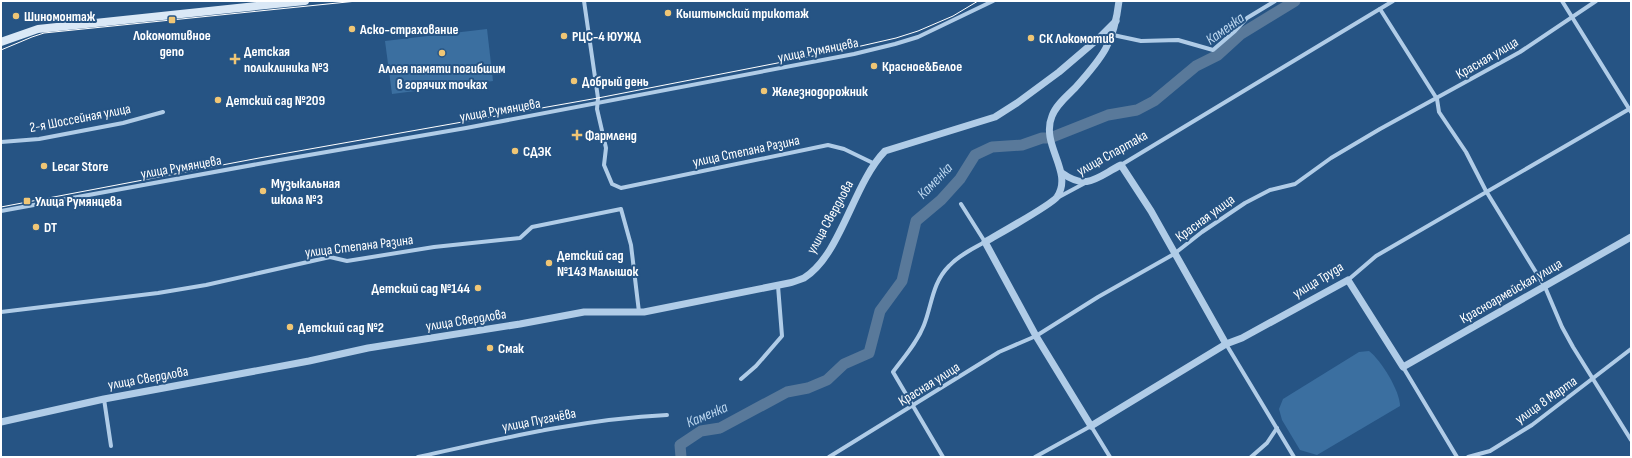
<svg xmlns="http://www.w3.org/2000/svg" width="1632" height="458" viewBox="0 0 1632 458" font-family="'Sofia Sans Condensed',sans-serif">
	<style>
		.green { fill: #3b6fa0 }
		.lines { fill: none; stroke-linecap: round; stroke-linejoin: round }
		.river { stroke: #59799a; stroke-width: 11 }
		.minor { stroke: #b0cce7; stroke-width: 4 }
		.tertiary { stroke: #b0cce7; stroke-width: 7 }
		.secondary { stroke: #dae8f6; stroke-width: 8 }
		.tram { stroke: #fff; stroke-width: 1 }
		.poi-dot { fill: #f0c675; stroke: #265484; stroke-width: 1.5 }
		.labels { text-anchor: middle; dominant-baseline: central; stroke-width: 4; stroke-linejoin: round; paint-order: stroke }
		.poi-label { font-size: 14px; font-weight: bold; fill: #fff; stroke: #265484; text-anchor: start }
		.street-label { font-size: 14px; fill: #fff; stroke: #265484 }
		.water-label { font-size: 15px; font-style: italic; fill: #bbd6ef; stroke: #265484 }
	</style>
	<rect width="100%" height="100%" fill="#265484"/>
	<!-- green -->
	<g class="green">
		<path d="M487,29L493,81L392,94L385,41Z"/>
		<path d="M1369,351C1381,360 1400,391 1400,406L1317,455L1300,450L1282,420L1279,409L1283,399L1359,352Z"/>
	</g>
	<g class="lines">
		<!-- river -->
		<path class="river" d="M681,457L680,445L701,431L720,428L787,392L808,388L827,380L844,364L869,353L880,311L902,281L916,221L941,200L960,179L975,155L992,147L1022,145L1042,138H1050L1108,115L1137,110L1154,101L1196,66L1218,55L1241,34L1295,1"/>
		<!-- minor -->
		<g class="minor">
			<path d="M584,1L598,98L597,109L606,148L604,165L612,184L621,188L828,145L844,149L873,163"/>
			<path d="M1562,1L1631,112"/>
			<path d="M1380,9L1437,99L1439,112L1466,152L1486,191L1545,287L1562,327L1573,347L1631,440"/>
			<path d="M1113,35L1141,41L1178,40L1213,50L1235,31L1247,18L1275,1"/>
			<path d="M1,142L39,139L123,123L163,112"/>
			<path d="M1121,165L1393,1"/>
			<path d="M1057,198L1085,183"/>
			<path d="M1,211L280,160L466,128L854,54L895,44L918,37L993,1"/>
			<path d="M1348,280L1376,256L1631,108"/>
			<path d="M1,312L158,293L206,285L330,257L347,261L434,247L520,238L532,227L621,209L631,245L639,312"/>
			<path d="M1226,344L1294,457"/>
			<path d="M1403,367L1457,457"/>
			<path d="M741,379L756,366L782,336L778,286"/>
			<path d="M104,399L111,446"/>
			<path d="M418,457C500,439 582,419 667,415"/>
			<path d="M829,457L999,352L1036,336L1098,297L1174,254L1202,232L1245,203L1270,190L1295,184L1331,158L1380,129L1520,52L1596,1"/>
			<path d="M943,457L893,372C904,357 917,343 924,325C932,305 932,283 949,266C958,256 972,249 985,242L961,204"/>
			<path d="M1035,457L1091,426L1110,457"/>
			<path d="M1251,457L1267,443L1277,428"/>
			<path d="M1468,457L1490,451L1532,425L1631,349"/>
		</g>
		<!-- tertiary -->
		<g class="tertiary">
			<path d="M1119,1C1114,43 1103,57 1075,88C1067,96 1056,105 1052,116C1040,145 1074,172 1057,197C1051,205 997,235 985,242L1036,336L1091,426L1226,344L1242,338L1348,280L1403,367L1631,237"/>
			<path d="M1062,173C1087,191 1097,177 1121,165L1151,211L1226,344"/>
			<path d="M1,422L104,399L309,361L368,348L520,324L584,312H644L789,283C794,282 799,280 804,278C841,255 853,184 885,151L995,117L1017,103L1059,72L1100,37L1116,21"/>
		</g>
		<!-- secondary -->
		<path class="secondary" d="M1,42L38,29L305,1"/>
		<!-- tram -->
		<g class="tram">
			<path d="M1,50L32,37L44,33L357,1"/>
			<path d="M1,207L259,158L598,98L839,51L896,38L918,31L953,16L978,1"/>
		</g>
	</g>
	<!-- markers -->
	<g class="poi-dot">
		<circle cx="668" cy="13" r="4"/>
		<circle cx="16" cy="16" r="4"/>
		<rect x="168" y="16" width="8" height="8" rx="2"/>
		<circle cx="352" cy="29" r="4"/>
		<circle cx="564" cy="36" r="4"/>
		<circle cx="1031" cy="38" r="4"/>
		<circle cx="442" cy="53" r="4"/>
		<path d="M233 53h4v4h4v4h-4v4h-4v-4h-4v-4h4z"/>
		<circle cx="874" cy="66" r="4"/>
		<circle cx="574" cy="81" r="4"/>
		<circle cx="764" cy="91" r="4"/>
		<circle cx="218" cy="100" r="4"/>
		<path d="M575 129h4v4h4v4h-4v4h-4v-4h-4v-4h4z"/>
		<circle cx="515" cy="151" r="4"/>
		<circle cx="44" cy="166" r="4"/>
		<circle cx="263" cy="191" r="4"/>
		<rect x="23" y="197" width="8" height="8" rx="2"/>
		<circle cx="36" cy="227" r="4"/>
		<circle cx="549" cy="263" r="4"/>
		<circle cx="478" cy="288" r="4"/>
		<circle cx="290" cy="327" r="4"/>
		<circle cx="490" cy="348" r="4"/>
	</g>
	<g class="labels">
		<!-- poi labels -->
		<g class="poi-label">
			<text x="676" y="13">Кыштымский трикотаж</text>
			<text x="24" y="16">Шиномонтаж</text>
			<text x="360" y="29">Аско-страхование</text>
			<text x="172" y="35" text-anchor="middle">Локомотивное<tspan x="172" dy="16">депо</tspan></text>
			<text x="572" y="36">РЦС-4 ЮУЖД</text>
			<text x="1039" y="38">СК Локомотив</text>
			<text x="244" y="51">Детская<tspan x="244" dy="16">поликлиника №3</tspan></text>
			<text x="882" y="66">Красное&amp;Белое</text>
			<text x="442" y="68" text-anchor="middle">Аллея памяти погибшим<tspan x="442" dy="16">в горячих точках</tspan></text>
			<text x="582" y="81">Добрый день</text>
			<text x="772" y="91">Железнодорожник</text>
			<text x="226" y="100">Детский сад №209</text>
			<text x="585" y="135">Фармленд</text>
			<text x="523" y="151">СДЭК</text>
			<text x="52" y="166">Lecar Store</text>
			<text x="271" y="183">Музыкальная<tspan x="271" dy="16">школа №3</tspan></text>
			<text x="35" y="201">Улица Румянцева</text>
			<text x="44" y="227">DT</text>
			<text x="557" y="255">Детский сад<tspan x="557" dy="16">№143 Малышок</tspan></text>
			<text x="470" y="288" text-anchor="end">Детский сад №144</text>
			<text x="298" y="327">Детский сад №2</text>
			<text x="498" y="348">Смак</text>
		</g>
		<!-- street labels -->
		<g class="street-label">
			<text transform="translate(818 50) rotate(-11)">улица Румянцева</text>
			<text transform="translate(1487 58) rotate(-30)">Красная улица</text>
			<text transform="translate(500 110) rotate(-10)">улица Румянцева</text>
			<text transform="translate(80 118) rotate(-11)">2-я Шоссейная улица</text>
			<text transform="translate(746 151) rotate(-12)">улица Степана Разина</text>
			<text transform="translate(1112 153) rotate(-29)">улица Спартака</text>
			<text transform="translate(181 167) rotate(-10)">улица Румянцева</text>
			<text transform="translate(830 217) rotate(-61)">улица Свердлова</text>
			<text transform="translate(1205 218) rotate(-36)">Красная улица</text>
			<text transform="translate(359 246) rotate(-7)">улица Степана Разина</text>
			<text transform="translate(1318 280) rotate(-31)">улица Труда</text>
			<text transform="translate(1511 291) rotate(-30)">Красноармейская улица</text>
			<text transform="translate(466 320) rotate(-9)">улица Свердлова</text>
			<text transform="translate(148 378) rotate(-10)">улица Свердлова</text>
			<text transform="translate(929 384) rotate(-32)">Красная улица</text>
			<text transform="translate(1546 400) rotate(-35)">улица 8 Марта</text>
			<text transform="translate(539 420) rotate(-11)">улица Пугачёва</text>
		</g>
		<!-- water labels -->
		<g class="water-label">
			<text transform="translate(1225 29) rotate(-36)">Каменка</text>
			<text transform="translate(935 181) rotate(-46)">Каменка</text>
			<text transform="translate(707 415) rotate(-23)">Каменка</text>
		</g>
	</g>
	<!-- border -->
	<rect width="1632" height="458" fill="none" stroke="#ffffff" stroke-width="4"/>
</svg>
